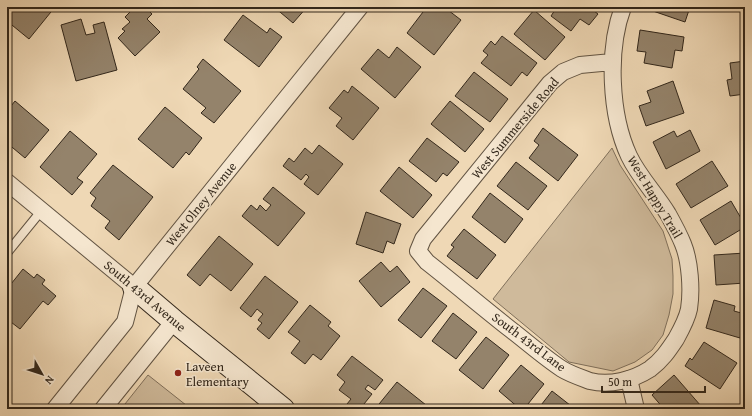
<svg xmlns="http://www.w3.org/2000/svg" width="752" height="416" viewBox="0 0 752 416" font-family="'Gentium Book Plus',serif">
	<style>
		.green { fill: #cfba9b; stroke: #80705b }
		.building { fill: #94836b; stroke: #32271b }
		.lines { fill: none; stroke-linecap: round; stroke-linejoin: round }
		.lane-casing { stroke: #615342; stroke-width: 10 }
		.street-casing { stroke: #615342; stroke-width: 18 }
		.secondary-casing { stroke: #32271b; stroke-width: 24 }
		.lane { stroke: #f5e6cf; stroke-width: 8 }
		.street { stroke: #f5e6cf; stroke-width: 16 }
		.secondary { stroke: #f5e6cf; stroke-width: 22 }
		.poi-dot { fill: #8f2418; stroke: #f5e6cf; stroke-width: 1.5 }
		.labels { text-anchor: middle; dominant-baseline: central; stroke-width: 3; stroke-linejoin: round; paint-order: stroke }
		.street-label { font-size: 13px; fill: #32271b; stroke: #f5e6cf }
		.poi-label { font-size: 13px; fill: #32271b; stroke: #f5e6cf; text-anchor: start }
	</style>
	<rect width="100%" height="100%" fill="#efd8b5"/>
	<filter id="stains"><feTurbulence type="fractalNoise" baseFrequency=".005" numOctaves="4"/><feColorMatrix values="0 0 0 0 .2 0 0 0 0 .09 0 0 0 0 .02 0 0 0 .5 -.17"/></filter>
	<radialGradient id="worn" r=".72"><stop offset=".6" stop-color="#630" stop-opacity="0"/><stop offset="1" stop-color="#630" stop-opacity=".3"/></radialGradient>
	<!-- green -->
	<g class="green">
		<path d="M612,148L620,165L663,231L672,259L673,276V294L669,315L663,335L652,350L635,362L613,371L569,362L493,299Z"/>
		<path d="M148,375L191,409H121Z"/>
	</g>
	<!-- building -->
	<g class="building">
		<path d="M9,7H55L29,39L7,21V9Z"/>
		<path d="M135,7H145L152,14L147,19L160,32L135,56L118,38L125,31L122,29L130,22L125,17Z"/>
		<path d="M274,7H307L293,23Z"/>
		<path d="M417,7H444L461,20L434,55L407,33L423,12Z"/>
		<path d="M557,7H589L598,14L589,25L580,19L571,31L551,16Z"/>
		<path d="M651,7H690L685,22L650,10Z"/>
		<path d="M534,10L565,37L545,60L514,34Z"/>
		<path d="M243,15L267,33L270,28L282,37L259,67L224,40Z"/>
		<path d="M81,19L86,35L95,33L93,25L104,22L117,70L76,81L61,25Z"/>
		<path d="M640,30L684,37L682,51L675,50L672,68L644,63L646,52L637,51Z"/>
		<path d="M502,36L537,63L527,76L522,72L511,86L481,63L488,55L483,51L491,41L495,45Z"/>
		<path d="M397,47L421,67L395,98L361,69L378,49L389,58Z"/>
		<path d="M203,59L241,91L214,123L201,113L206,108L183,89L199,69L197,67Z"/>
		<path d="M745,61V94L730,96L727,80L732,79L730,63Z"/>
		<path d="M474,72L508,99L490,122L455,96Z"/>
		<path d="M673,81L684,113L646,126L639,106L651,102L647,91Z"/>
		<path d="M352,86L379,108L353,140L336,126L342,118L329,108L344,90L348,93Z"/>
		<path d="M15,101L49,130L25,158L7,143V111Z"/>
		<path d="M450,101L484,129L465,152L431,124Z"/>
		<path d="M165,107L202,138L189,155L186,152L173,168L138,139Z"/>
		<path d="M543,128L578,155L558,181L529,158L539,145L534,141Z"/>
		<path d="M690,130L700,151L666,169L653,142L674,131L677,137Z"/>
		<path d="M70,131L97,154L77,178L83,182L72,195L40,167Z"/>
		<path d="M427,138L459,162L447,176L443,173L436,182L409,161Z"/>
		<path d="M319,145L343,164L318,195L304,184L309,177L306,174L301,180L283,166L289,158L294,162L305,148L312,154Z"/>
		<path d="M712,161L728,186L691,208L676,184Z"/>
		<path d="M516,162L547,186L528,210L497,186Z"/>
		<path d="M113,165L153,197L119,240L105,228L110,221L91,206L96,198L90,193Z"/>
		<path d="M399,167L432,195L413,218L380,191Z"/>
		<path d="M273,187L305,213L278,246L242,216L251,205L257,210L260,205L266,211L271,205L263,199Z"/>
		<path d="M490,193L523,219L505,243L472,217Z"/>
		<path d="M731,201L745,225V227L715,245L700,220Z"/>
		<path d="M366,212L401,224L394,244L387,241L383,253L356,244Z"/>
		<path d="M464,229L496,255L477,279L447,256L454,247L451,245Z"/>
		<path d="M219,236L253,264L231,291L210,274L200,286L187,275Z"/>
		<path d="M745,253V283L716,285L714,255Z"/>
		<path d="M381,262L390,272L397,266L410,282L381,307L359,281Z"/>
		<path d="M23,269L34,278L37,274L45,280L42,284L56,296L48,305L43,301L20,329L7,319V289Z"/>
		<path d="M265,276L298,302L269,339L257,329L262,323L258,320L263,314L257,309L251,317L240,308Z"/>
		<path d="M423,288L447,306L421,338L398,320Z"/>
		<path d="M714,300L735,306L734,311L745,314V318L740,338L706,328Z"/>
		<path d="M310,305L331,322L328,326L340,336L321,360L313,354L305,364L291,353L300,341L288,332Z"/>
		<path d="M453,313L477,332L456,359L432,341Z"/>
		<path d="M486,337L509,355L483,389L459,370Z"/>
		<path d="M704,342L737,363L720,389L685,366L690,358L692,360Z"/>
		<path d="M352,356L383,380L375,390L368,385L365,389L372,394L360,409H354L347,404L351,399L339,390L345,382L337,375Z"/>
		<path d="M521,365L544,384L524,409H520L499,391Z"/>
		<path d="M674,375L701,406L698,409H664L652,395Z"/>
		<path d="M397,382L431,409H375Z"/>
		<path d="M552,391L575,409H538Z"/>
	</g>
	<g class="lines">
		<!-- lane casing -->
		<g class="lane-casing">
			<path id="lane" d="M7,253L42,210"/>
		</g>
		<!-- street casing -->
		<g class="street-casing">
			<g id="street">
				<path d="M612,62L580,65L563,72L550,83L423,239L418,251L427,262C455,284 482,307 510,329C527,342 545,358 562,369C570,374 582,378 590,381C610,386 633,380 650,369C662,360 668,351 676,339C681,330 687,319 689,309C692,290 690,261 683,244C679,234 673,223 668,214C656,194 639,177 629,156C610,115 607,50 623,7"/>
				<path d="M7,182L134,287"/>
				<path d="M629,379L636,409"/>
				<path d="M55,409L125,322L134,287L360,7"/>
				<path d="M103,409L174,321"/>
			</g>
		</g>
		<!-- secondary casing -->
		<g class="secondary-casing">
			<path id="secondary" d="M134,287L174,321L283,409"/>
		</g>
		<!-- lane -->
		<use href="#lane" class="lane"/>
		<!-- street -->
		<use href="#street" class="street"/>
		<!-- secondary -->
		<use href="#secondary" class="secondary"/>
	</g>
	<!-- markers -->
	<circle class="poi-dot" cx="178" cy="373" r="4"/>
	<g class="labels">
		<!-- street labels -->
		<g class="street-label">
			<text transform="translate(515 128) rotate(-50)">West Summerside Road</text>
			<text transform="translate(655 197) rotate(59)">West Happy Trail</text>
			<text transform="translate(201 204) rotate(-51)">West Olney Avenue</text>
			<text transform="translate(145 296) rotate(40)">South 43rd Avenue</text>
			<text transform="translate(529 342) rotate(37)">South 43rd Lane</text>
		</g>
		<!-- poi labels -->
		<g class="poi-label">
			<text x="186" y="366">Laveen<tspan x="186" dy="15">Elementary</tspan></text>
		</g>
	</g>
	<!-- margin -->
	<rect width="752" height="416" fill="none" stroke="#efd8b5" stroke-width="24"/>
	<rect x="8" y="8" width="736" height="400" fill="none" stroke="#32271b" stroke-width="2"/>
	<rect x="12" y="12" width="728" height="392" fill="none" stroke="#32271b"/>
	<!-- north arrow -->
	<g transform="translate(42 374) rotate(129)" stroke="#f5e6cf" stroke-width="3" paint-order="stroke">
	<path d="M0-3L7 15L0 10L-7 15Z" fill="#32271b"/>
	<text y="-6" font-size="11" font-weight="bold" text-anchor="middle" fill="#32271b">N</text>
	</g>
	<!-- scale -->
	<path d="M602 386v6h103v-6" fill="none" stroke="#32271b" stroke-width="2"/>
	<text x="608" y="386" font-size="12" fill="#32271b" stroke="#f5e6cf" stroke-width="3" paint-order="stroke">50 m</text>
	<rect width="100%" height="100%" filter="url(#stains)"/>
	<rect width="100%" height="100%" fill="url(#worn)"/>
</svg>
